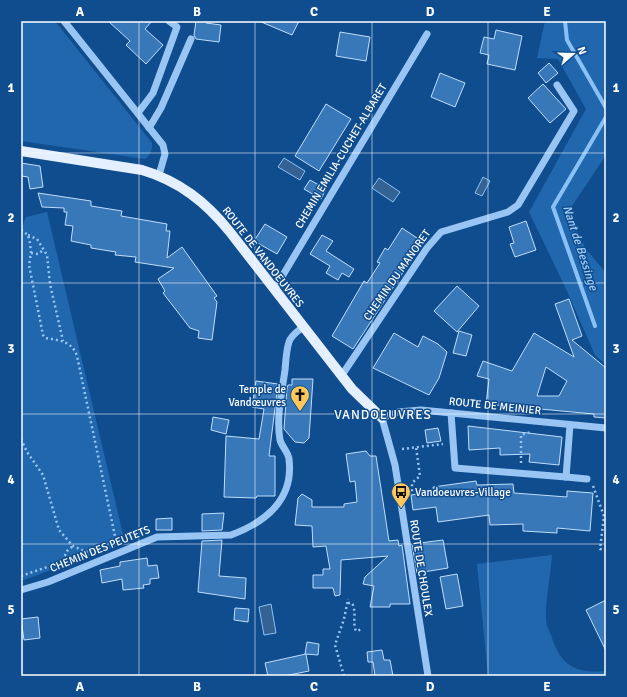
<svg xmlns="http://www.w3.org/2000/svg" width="627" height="697" viewBox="0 0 627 697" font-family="Signika,sans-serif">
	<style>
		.green { fill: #2167ae }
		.water { fill: #346292; stroke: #89c1f7 }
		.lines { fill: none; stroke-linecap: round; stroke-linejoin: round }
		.stream { stroke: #89c1f7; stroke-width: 4 }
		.building { fill: #3877b8; stroke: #bfdefe; fill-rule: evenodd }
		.path { stroke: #98c5f3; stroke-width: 2.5; stroke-dasharray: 2 3; stroke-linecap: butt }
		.minor { stroke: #98c5f3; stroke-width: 7 }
		.major { stroke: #e4efff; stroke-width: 10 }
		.grid { fill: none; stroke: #fff; stroke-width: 1; stroke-opacity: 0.55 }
		.labels { text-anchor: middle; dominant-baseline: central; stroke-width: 3; stroke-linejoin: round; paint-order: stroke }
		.street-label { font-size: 11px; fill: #fff; stroke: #0f4d8e }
		.poi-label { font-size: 11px; fill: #fff; stroke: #0f4d8e; text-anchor: end }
		.water-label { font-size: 12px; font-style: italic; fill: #a3cffa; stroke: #0f4d8e }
		.quarter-label { font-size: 13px; letter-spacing: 1px; fill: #fff; stroke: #0f4d8e }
		.neatline { fill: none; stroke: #fff; stroke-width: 1.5 }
		.grid-label { font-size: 13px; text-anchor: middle; font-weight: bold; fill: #fff }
	</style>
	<rect width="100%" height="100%" fill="#0f4d8e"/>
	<!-- green -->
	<g class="green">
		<path d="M21,21H55L152,143C152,151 151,154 145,159L21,141Z"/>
		<path d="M545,21H606V155L568,212L586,249L606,273V365L595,355L566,289L529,212L586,109L558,59L537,58Z"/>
		<path d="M47,212L125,543L21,581V230L26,217Z"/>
		<path d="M552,555C551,573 545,603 546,620C546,625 549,630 551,635C560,665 575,674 606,671V676H488L477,564Z"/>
	</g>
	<!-- water -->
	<g class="water">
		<path d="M284,158L305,171L300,180L278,167Z"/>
		<path d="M483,177L490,181L482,196L475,193Z"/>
		<path d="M379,178L400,192L393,202L372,188Z"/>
		<path d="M271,604L276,633L264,635L259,607Z"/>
	</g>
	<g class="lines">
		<!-- stream -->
		<g class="stream">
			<path d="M565,21L567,40L606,108"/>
			<path d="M595,326L553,207L606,117"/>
		</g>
	</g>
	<!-- building -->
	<g class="building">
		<path d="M108,21H152L145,29L163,45L146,64L126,45L130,41Z"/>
		<path d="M196,21H207L206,23L221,25L219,42L196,39L194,35Z"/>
		<path d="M259,21H299L292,35Z"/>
		<path d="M496,30L522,36L515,70L487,64L489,55L480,53L484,37L494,39Z"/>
		<path d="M340,32L370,37L366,61L336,56Z"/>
		<path d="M549,63L558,73L546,83L538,73Z"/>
		<path d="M440,73L465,83L455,107L431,97Z"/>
		<path d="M543,84L566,109L550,123L528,98Z"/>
		<path d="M326,104L351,119L319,171L295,156Z"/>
		<path d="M21,163L40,166L43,187L30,189L28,177L21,176Z"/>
		<path d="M310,180L326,189L321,199L304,189Z"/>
		<path d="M38,193L91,201V206L122,211L121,216L167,224L166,231H170L167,258L182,247L217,296L214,298L217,302L212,340L198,338L199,331L190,328L163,293L165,291L158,279L174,268L135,262L136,257L115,255L116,252L91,248V245L71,241L73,226L65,225L67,212H64V208L42,207Z"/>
		<path d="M526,221L536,250L515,257L510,244L514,243L509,227Z"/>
		<path d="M265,224L287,237L277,254L254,241Z"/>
		<path d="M402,228L423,242L353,349L332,336L364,281L367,283L380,263L377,262L385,248L388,250Z"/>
		<path d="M322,235L333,241L326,251L354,269L349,277L342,273L338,280L326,273L330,266L310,254Z"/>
		<path d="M457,286L479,306L457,332L434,311Z"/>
		<path d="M569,299L582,336L572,340L606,368V418L594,417V414L486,404L489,379L477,376L483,361L512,371L534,333L574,357L555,304ZM546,367L567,381L559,396H537Z"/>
		<path d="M459,331L472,335L466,356L453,353Z"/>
		<path d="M394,333L418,347L423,336L438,344L447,352L439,378L429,395L373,368Z"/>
		<path d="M292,379H313L309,438L304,443L295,442L284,429L287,388L288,385H292Z"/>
		<path d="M256,381L278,384L269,456H275V496H257L256,498L224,497L226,436L259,439L264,409L252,407Z"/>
		<path d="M213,417L229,420L226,434L211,430Z"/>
		<path d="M468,426L562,437L559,465L529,462L530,454L500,455V448L469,450Z"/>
		<path d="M438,428L441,441L427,443L425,430Z"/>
		<path d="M366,451L370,456H376L389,541L398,540L399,546L402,545L410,604H390V607H370L374,586L363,584L365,577L388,556L341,560L340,595L335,596L333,588H313V575H323V569H330L326,546L313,547L312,526L295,525L298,498L302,494L312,500V507H344V504L357,502L355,481L350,482L346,454Z"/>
		<path d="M476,481L477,485L513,484L514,493L567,497V491L593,493L590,531L557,528V533L523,531V524L490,525L489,515L438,522L436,507L413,510L411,495L434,492L433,487Z"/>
		<path d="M224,513L222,530L202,531V514Z"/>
		<path d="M172,518V530H156V519Z"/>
		<path d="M222,540L219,576L246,578L245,599L198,592L202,541Z"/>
		<path d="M443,540L448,568L417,573L412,544Z"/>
		<path d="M147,558L148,566L157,565L159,578L150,579V584L143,585L144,588L123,590L122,579L102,583L100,570L120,566V562Z"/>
		<path d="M457,574L463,606L446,609L440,577Z"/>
		<path d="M606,600V651L586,610Z"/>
		<path d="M235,608L249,609L248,622L234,620Z"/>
		<path d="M38,617L40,638L24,640L21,619Z"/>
		<path d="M307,642L319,644L318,655L305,654Z"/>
		<path d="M382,650L384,660H390L393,676H375L373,662H368L367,652Z"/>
		<path d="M306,654L309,671L284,676H268L265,663Z"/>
	</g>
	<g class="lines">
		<!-- path -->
		<g class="path">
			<path d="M21,230L28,235L30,243L31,253L29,265L43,335L45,338C59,340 72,341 77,356L116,541"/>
			<path d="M28,235L37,239L47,255L50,284L63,341"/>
			<path d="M31,253L38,254L43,250"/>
			<path d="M21,439L27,452L43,475L59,530L73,546L86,552L120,539"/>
			<path d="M402,449L443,444"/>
			<path d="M521,463V435L531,432"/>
			<path d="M593,486L604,516L600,549L605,550"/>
			<path d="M409,494L412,493V483L420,476L416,447"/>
			<path d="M21,576L62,562L67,551L73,546"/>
			<path d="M348,603H352C357,612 352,623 356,631L363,629"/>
			<path d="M344,676L335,645L344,619L348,599"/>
		</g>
		<!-- minor -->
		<g class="minor">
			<path d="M64,21L163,145L165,154L159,175"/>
			<path d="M138,113L153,93L177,27L169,21"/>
			<path d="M149,128L161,108L191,39"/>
			<path d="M274,290L427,34"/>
			<path d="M342,375L427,248L441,232L508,212L518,205L574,111L557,85"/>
			<path d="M451,413L455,468L566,477L570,425"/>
			<path d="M566,477L587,479"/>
			<path d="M21,590L48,582L157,537L231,535C266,522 294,499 289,459C288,452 282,447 280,440C276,417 282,392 285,370C286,361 286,351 289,342C291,335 298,331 303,327"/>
			<path d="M428,676L395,465L382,418L398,412L421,410L606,428"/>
		</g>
		<!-- major -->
		<path class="major" d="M21,151L142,170C179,181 206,202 230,232L352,389L382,418"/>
	</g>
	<!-- grid -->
	<path class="grid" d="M139,21V676M255,21V676M372,21V676M488,21V676M21,153H606M21,283H606M21,414H606M21,544H606"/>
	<!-- icons -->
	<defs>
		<g id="church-pin" transform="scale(1)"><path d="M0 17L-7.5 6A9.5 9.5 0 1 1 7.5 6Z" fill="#ffc75a" stroke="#0f4d8e"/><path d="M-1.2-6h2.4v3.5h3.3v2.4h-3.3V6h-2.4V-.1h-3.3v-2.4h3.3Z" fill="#111"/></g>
		<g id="bus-pin" transform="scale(1)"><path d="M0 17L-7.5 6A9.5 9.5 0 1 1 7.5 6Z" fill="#ffc75a" stroke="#0f4d8e"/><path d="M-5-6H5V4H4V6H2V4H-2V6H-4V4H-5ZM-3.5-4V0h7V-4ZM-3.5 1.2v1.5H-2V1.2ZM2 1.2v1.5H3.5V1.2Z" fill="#111"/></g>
	</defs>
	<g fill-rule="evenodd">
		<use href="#church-pin" x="300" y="395"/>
		<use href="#bus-pin" x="401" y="492"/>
	</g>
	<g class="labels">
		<!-- street labels -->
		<g class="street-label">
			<text transform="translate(341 156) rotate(-59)">CHEMIN EMILIA-CUCHET-ALBARET</text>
			<text transform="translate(263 257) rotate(52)">ROUTE DE VANDOEUVRES</text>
			<text transform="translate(397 275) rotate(-55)">CHEMIN DU MANORET</text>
			<text transform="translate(495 406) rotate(6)">ROUTE DE MEINIER</text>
			<text transform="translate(100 549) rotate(-22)">CHEMIN DES PEUTETS</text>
			<text transform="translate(421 568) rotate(81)">ROUTE DE CHOULEX</text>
		</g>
		<!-- poi labels -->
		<g class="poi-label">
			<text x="286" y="389">Temple de<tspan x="286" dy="13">Vandœuvres</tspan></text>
			<text x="415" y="492" text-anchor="start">Vandoeuvres-Village</text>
		</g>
		<!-- water labels -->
		<g class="water-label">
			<text transform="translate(580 248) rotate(72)">Nant de Bessinge</text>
		</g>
		<!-- quarter labels -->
		<g class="quarter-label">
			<text x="383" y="415">VANDOEUVRES</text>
		</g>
	</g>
	<!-- border -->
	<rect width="627" height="697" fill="none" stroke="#0f4d8e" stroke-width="44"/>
	<!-- north arrow -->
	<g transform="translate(573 54) rotate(70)" stroke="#0f4d8e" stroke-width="3" paint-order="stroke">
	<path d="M0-3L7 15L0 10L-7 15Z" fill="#ffffff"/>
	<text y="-6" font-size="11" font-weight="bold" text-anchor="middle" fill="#ffffff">N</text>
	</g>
	<rect x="22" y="22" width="583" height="653" class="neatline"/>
	<g class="grid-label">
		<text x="80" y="16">A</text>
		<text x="197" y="16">B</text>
		<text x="314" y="16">C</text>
		<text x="430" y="16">D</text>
		<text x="547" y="16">E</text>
		<text x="11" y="92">1</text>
		<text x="616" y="92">1</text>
		<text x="11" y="222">2</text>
		<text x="616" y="222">2</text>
		<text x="11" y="353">3</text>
		<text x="616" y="353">3</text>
		<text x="11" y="484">4</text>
		<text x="616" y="484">4</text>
		<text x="11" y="614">5</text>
		<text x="616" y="614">5</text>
		<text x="80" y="691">A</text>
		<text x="197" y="691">B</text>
		<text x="314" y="691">C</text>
		<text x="430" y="691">D</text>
		<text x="547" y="691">E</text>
	</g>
</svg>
